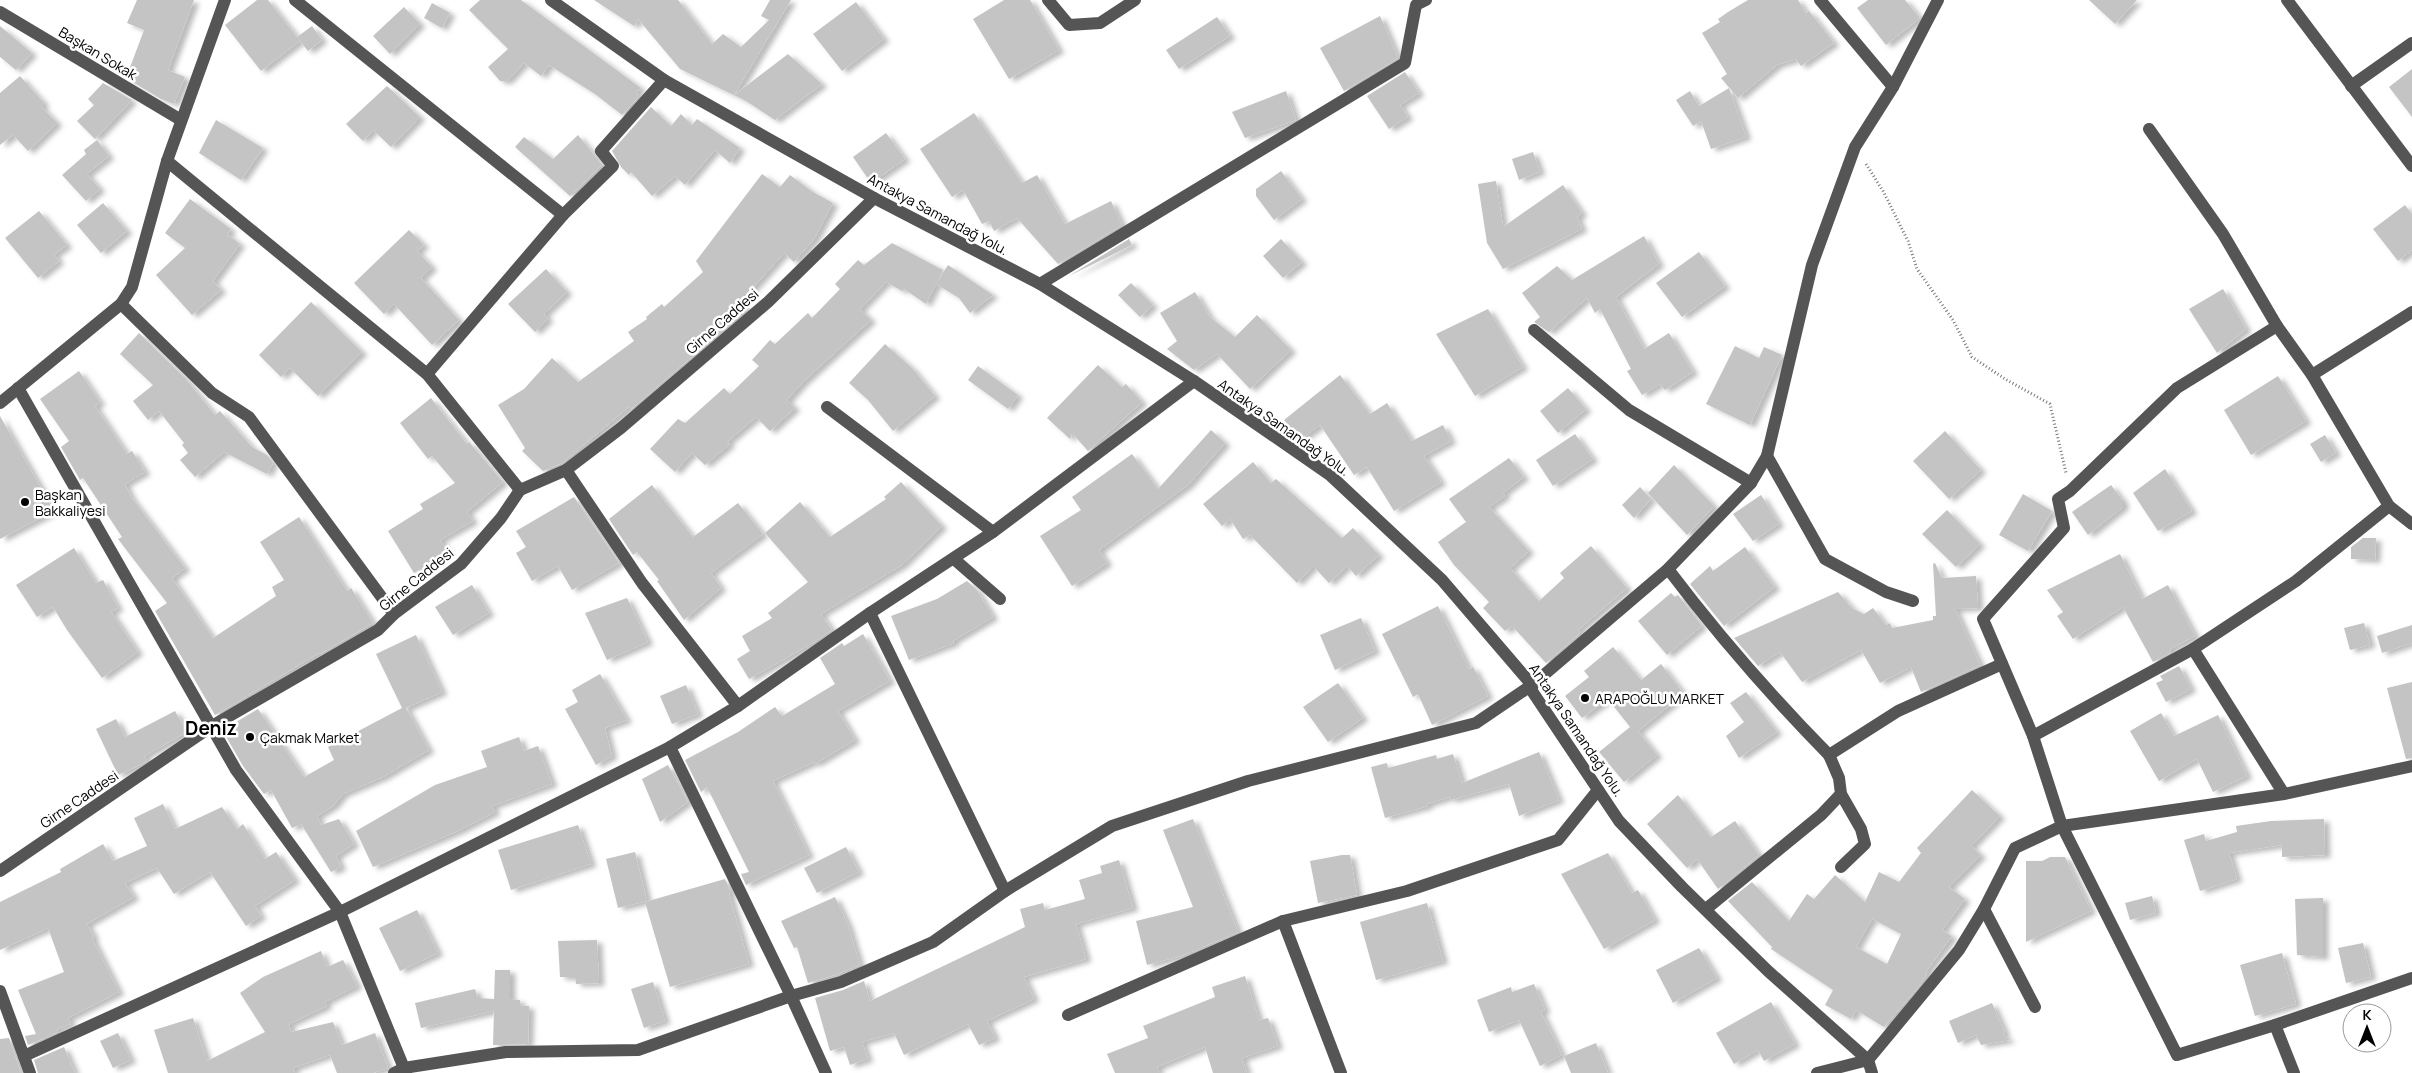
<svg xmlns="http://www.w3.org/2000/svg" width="2412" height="1073" viewBox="0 0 2412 1073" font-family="Manrope,sans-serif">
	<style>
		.building { fill: #c4c4c4; fill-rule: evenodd; filter: url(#shadow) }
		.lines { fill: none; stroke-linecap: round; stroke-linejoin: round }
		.path { stroke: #777; stroke-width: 3; stroke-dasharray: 1 2.5; stroke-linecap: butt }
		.minor { stroke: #555; stroke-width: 12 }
		.poi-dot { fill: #000; stroke: #fff; stroke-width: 2 }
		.labels { text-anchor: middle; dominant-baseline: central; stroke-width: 5; stroke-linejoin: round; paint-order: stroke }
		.street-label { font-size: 14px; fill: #000; stroke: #fff }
		.poi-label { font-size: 14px; fill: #000; stroke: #fff; text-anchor: start }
		.district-label { font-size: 19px; font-weight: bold; fill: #000; stroke: #fff }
	</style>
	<defs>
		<filter id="shadow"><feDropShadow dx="5.5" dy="3" stdDeviation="2.5" flood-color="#0004"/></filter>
	</defs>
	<rect width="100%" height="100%" fill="#fff"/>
	<!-- building -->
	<g class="building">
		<path d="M137,0H194L168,70L185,77L174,104L161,99L126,78L144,30L127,23Z"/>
		<path d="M257,0H268L300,41L261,71L225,25Z"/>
		<path d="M480,0H521L641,88L636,92L639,96L622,115L595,94L549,65L541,76L524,63L507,81H500L488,67L508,49L469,10Z"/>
		<path d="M594,0H678L712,44L723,34L741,47L769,20L761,16L770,0H791L734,95L788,54L822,84L775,120L746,101L680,69L638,19L634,26Z"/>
		<path d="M1004,0H1030L1059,50L1009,79L973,19Z"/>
		<path d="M1748,0H1798L1806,13L1809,11L1834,43L1801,66L1796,59L1777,65L1738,98L1721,78L1727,74L1702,33L1720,22L1718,19L1728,12Z"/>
		<path d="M1868,0H1905L1920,18L1886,45L1857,8Z"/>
		<path d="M2089,0H2137L2115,24Z"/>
		<path d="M856,2L884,39L842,71L813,34Z"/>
		<path d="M432,3L450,13L442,28L424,18Z"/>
		<path d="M404,7L420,24L390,54L373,36Z"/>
		<path d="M1380,16L1398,58L1344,91L1320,48Z"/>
		<path d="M1217,17L1230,36L1179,69L1166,50Z"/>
		<path d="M0,26L32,53L16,70L0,57Z"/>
		<path d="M312,26L322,40L308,51L297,37Z"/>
		<path d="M2412,69V117L2389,87Z"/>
		<path d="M1405,72L1419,93L1400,105L1408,117L1389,129L1367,96Z"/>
		<path d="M20,76L44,103L41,106L57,123L28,151L13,135L0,145V93Z"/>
		<path d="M103,83L132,100L95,139L77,121L94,105L88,99Z"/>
		<path d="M387,86L420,117L391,147L373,130L363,141L346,124Z"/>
		<path d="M1729,88L1746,137L1711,149L1701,121L1693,126L1676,100L1690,91L1699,106Z"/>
		<path d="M1286,91L1296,120L1245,138L1232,112Z"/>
		<path d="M651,107L671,126L681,114L692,125L697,119L740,148L730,163L715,150L685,185L675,176L652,196L631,172L629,175L621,167L612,151Z"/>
		<path d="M974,113L1022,183L1037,175L1065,224L1111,201L1122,225L1058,264L1017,218L994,231L989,221L982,224L963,190L952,197L920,149Z"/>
		<path d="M216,120L263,148L241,180L199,153Z"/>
		<path d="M886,133L905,159L871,183L853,157Z"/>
		<path d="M578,135L602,165L570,196L515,147L524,137L553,159Z"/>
		<path d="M97,140L109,156L87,174L100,189L86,201L62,175L86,154L84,150Z"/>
		<path d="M1533,152L1540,172L1519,180L1512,159Z"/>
		<path d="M1281,171L1302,199L1274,220L1256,196V189Z"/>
		<path d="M762,174L780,187L790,175L813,192L833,203L814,239L794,262L784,253L740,302L746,308L737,318L631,409L629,407L562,463L543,471L522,451L525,448L498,405L524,389L552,358L578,382L634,341L628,332L647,319L646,317L662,304L664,307L703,272L696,261Z"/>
		<path d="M1496,181L1503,227L1563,185L1582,213L1577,217L1582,229L1503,269L1487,243L1478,184Z"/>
		<path d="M190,199L231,229L227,234L240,244L213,281L221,290L192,315L156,275L185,248L165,233Z"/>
		<path d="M103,203L127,231L101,253L77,225Z"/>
		<path d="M2405,205L2412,214V250L2398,261L2373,229Z"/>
		<path d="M39,211L67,245L54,255L59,261L38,278L5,238Z"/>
		<path d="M409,230L424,245L417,251L432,267L421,278L459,320L432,345L394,304L384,314L354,283Z"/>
		<path d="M1644,236L1659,264L1616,297L1644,349L1669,333L1693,372L1665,390L1660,384L1642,395L1627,371L1631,369L1600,309L1595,313L1587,298L1549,332L1534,322L1540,317L1522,293L1557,266L1572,280Z"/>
		<path d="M1129,239L1132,245L1069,276Z"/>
		<path d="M1281,239L1302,262L1283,278L1263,256Z"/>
		<path d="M892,243L943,270L936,284L948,265L993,295L970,313L959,298L936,284L926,304L904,289L902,291L886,282L860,309L871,320L803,382L787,400L795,408L770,431L756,417L727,442L730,444L705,465L692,453L675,472L650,449L678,419L685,423L724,388L730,394L759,366L752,360L770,340L775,344L808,313L812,318L840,289L835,284L858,260L864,265Z"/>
		<path d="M1699,252L1725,286L1682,317L1656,283Z"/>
		<path d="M546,269L567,292L544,314L548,319L535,332L508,304Z"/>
		<path d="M1131,283L1153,305L1140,317L1118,295Z"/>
		<path d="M2223,289L2246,329L2217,353L2189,309Z"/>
		<path d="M1195,292L1210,317L1235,337L1257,315L1291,350L1250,389L1217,354L1194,370L1167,349L1177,341L1160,313Z"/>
		<path d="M311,302L362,352L318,396L290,368L281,377L259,355Z"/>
		<path d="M1488,309L1523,367L1475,396L1436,334Z"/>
		<path d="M139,333L186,379L215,415L220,411L252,447L267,455L273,463L267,474L224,452L195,477L180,460L188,453L182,445L184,443L159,411L148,420L133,401L153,385L120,354Z"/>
		<path d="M885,344L912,368L935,396L893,431L868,400L849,383Z"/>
		<path d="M1735,346L1759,358L1764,347L1782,355L1750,425L1706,404Z"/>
		<path d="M1098,365L1122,387L1126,384L1142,402L1088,451L1072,433L1070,439L1047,418Z"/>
		<path d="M978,366L1018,395L1008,409L968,380Z"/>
		<path d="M79,371L100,402L95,406L127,454L132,451L145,472L125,484L131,497L185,568L172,578L213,638L276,596L272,587L284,580L260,542L299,517L347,591L351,588L373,623L320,654L319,653L215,715L155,611L167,603L118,539L122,537L83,478L80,480L61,447L69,441L40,399Z"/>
		<path d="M1340,375L1370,414L1387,403L1412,441L1443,425L1451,441L1424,456L1441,482L1394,511L1367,467L1354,475L1320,425L1300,440L1284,420Z"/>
		<path d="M2278,376L2306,421L2251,455L2224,410Z"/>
		<path d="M1568,388L1586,409L1558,433L1540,411Z"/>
		<path d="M431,398L467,444L469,442L503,482L467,512L473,521L440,540L448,552L414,573L388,531L423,509L420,504L455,483L432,456L428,459L400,423Z"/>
		<path d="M0,416L54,511L0,539Z"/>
		<path d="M1211,430L1225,443L1188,485L1099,550L1107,563L1072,586L1040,536L1081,510L1072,497L1132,454L1158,489Z"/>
		<path d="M1945,431L1981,470L1949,499L1913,461Z"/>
		<path d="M1575,434L1593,459L1553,486L1536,460Z"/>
		<path d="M2325,435L2336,453L2321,462L2310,444Z"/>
		<path d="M1509,458L1524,477L1503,493L1505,496L1489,507L1529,551L1510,568L1539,601L1564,578L1560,573L1591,546L1627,588L1578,630L1580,633L1546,663L1512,626L1505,631L1483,608L1489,602L1454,565L1438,542L1466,522L1449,499Z"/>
		<path d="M1253,462L1271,483L1276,479L1342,538L1353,528L1379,555L1356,576L1347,566L1329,583L1313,566L1297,583L1250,535L1243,539L1230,519L1222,526L1203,504Z"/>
		<path d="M1674,465L1714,506L1687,535L1648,493Z"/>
		<path d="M2165,469L2192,511L2158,531L2133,493Z"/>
		<path d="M901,482L942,526L902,565L821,614L832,630L811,644L749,679L737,659L750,651L742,636L772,618L768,613L808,582L765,533L800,502L830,537L886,499L884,497Z"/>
		<path d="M652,485L693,537L738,503L763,534L711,573L721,588L684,620L657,581L659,580L637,552L633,555L609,519Z"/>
		<path d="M2111,485L2123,501V507L2088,535L2072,512Z"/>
		<path d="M1640,487L1651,499L1634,518L1622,505Z"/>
		<path d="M2023,494L2052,511L2028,551L1999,535Z"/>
		<path d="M1761,495L1779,524L1753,541L1733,514Z"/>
		<path d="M574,497L619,563L572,590L558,566L532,581L516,553L526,547L516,531Z"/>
		<path d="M1947,510L1980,544L1956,567L1922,534Z"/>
		<path d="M2363,538H2376L2375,560L2351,559V547Z"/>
		<path d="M1745,547L1775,587L1724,626L1690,584L1710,566L1713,571Z"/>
		<path d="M74,548L96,583L103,580L118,608L111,612L138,652L102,678L67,630L53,607L37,617L16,585Z"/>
		<path d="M2120,554L2142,599L2168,585L2195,636L2170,649L2171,652L2153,662L2123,607L2073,639L2057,616L2063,612L2047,590Z"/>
		<path d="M1935,563L1942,578L1976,576L1978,608L1955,609L1980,665L1921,692L1911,667L1880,683L1861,650L1802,682L1780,652L1758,666L1734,638L1838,592L1852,608L1864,614L1873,608L1886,625L1890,623L1892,628L1933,620V616H1936L1933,564Z"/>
		<path d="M967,581L977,590L993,617L953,641L954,643L909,660L891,616L937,599Z"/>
		<path d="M472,585L489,613L453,635L435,607Z"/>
		<path d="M1671,593L1675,597L1678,595L1702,626L1667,655L1638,621Z"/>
		<path d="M627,598L648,642L607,660L585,613Z"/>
		<path d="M1438,606L1469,669L1473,667L1488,696L1432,725L1418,694L1413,697L1382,634Z"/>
		<path d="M1361,618L1375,651L1335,670L1320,635Z"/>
		<path d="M2364,623L2370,645L2350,650L2344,628Z"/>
		<path d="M2412,625V643L2382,653L2377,636Z"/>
		<path d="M863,634L890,681L838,711L855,740L815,764L814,762L773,781L809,855L746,885L741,874L749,872L707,787L701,792L685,760L738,732L775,707L782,716L835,684L820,658L842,643L844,646Z"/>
		<path d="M416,635L442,692L406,708L429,750L383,777L343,794L333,806L317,816L321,825L339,819L354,844L336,856L341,867L331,872L301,824L292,828L271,790L264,794L243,766L224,733L228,731L226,728L258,709L304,777L334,760L328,747L402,708L376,654Z"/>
		<path d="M1613,647L1641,680L1661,664L1684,694L1638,731L1657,755L1624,782L1599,752L1630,727L1608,699L1582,718L1565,696L1589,677L1584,671Z"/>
		<path d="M2179,666L2191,689L2166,702L2156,683L2163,680L2160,676Z"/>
		<path d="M600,674L627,720L605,728L612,756L596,765L565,709L578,702L572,690Z"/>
		<path d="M2412,682V758L2406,759L2387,688Z"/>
		<path d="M1338,683L1363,718L1328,742L1303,707Z"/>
		<path d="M686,685L698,714L672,724L660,696Z"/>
		<path d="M1746,692L1777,732L1739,758L1726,736L1744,722L1730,703Z"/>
		<path d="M175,711L187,732L144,756L147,761L142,764L118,775L96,729L116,719L125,737Z"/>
		<path d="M2161,713L2174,736L2218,715L2247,776L2213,792L2197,759L2159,781L2130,731Z"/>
		<path d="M519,737L524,751L538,746L552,784L492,806L495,812L458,831L373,867L356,831L435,785L487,767L481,751Z"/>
		<path d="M1539,752L1559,800L1519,816L1509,784L1451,800L1450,797L1427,804L1428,806L1385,818L1371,767L1387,763L1388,768L1436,755L1437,759L1453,754L1462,783Z"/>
		<path d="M668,765L688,802L660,822L642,779Z"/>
		<path d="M1972,790L2000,816L1971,846L1981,855L1949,887L1965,899L1942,930L1952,936L1925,973L1927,974L1919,986L1884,1027L1856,1010L1851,1019L1825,1005L1833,990L1771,949L1772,947L1728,901L1752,882L1789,921L1807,894L1814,899L1835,875L1865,902L1879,872L1899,882L1921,853L1917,848ZM1872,919L1901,934L1887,964L1856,947Z"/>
		<path d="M1678,795L1711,837L1735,821L1759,855L1718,889L1697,859L1687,868L1647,824Z"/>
		<path d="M163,804L175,829L222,807L237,829L243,824L265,859L276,852L295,880L255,906L261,916L246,926L210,872L174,894L157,868L125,883L134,897L87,924L94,937L92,938L119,992L68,1018L71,1024L57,1029L58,1032L28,1045L25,1036L36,1034L18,990L64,972L48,928L0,950V902L61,872L60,869L103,844L113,861L147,846L134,818Z"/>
		<path d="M1193,819L1238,932L1184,955L1147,965L1136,921L1193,907L1163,830Z"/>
		<path d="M2324,819L2325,855L2282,857V845L2229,853L2237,879L2200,891L2184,840L2204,834L2206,841L2237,832L2236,826L2271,821Z"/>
		<path d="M578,825L591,864L511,890L498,850Z"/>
		<path d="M846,847L859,872L817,893L804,868Z"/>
		<path d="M635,852L647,901L618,908L606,859Z"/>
		<path d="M1608,853L1632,893L1638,890L1655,920L1604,949L1561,874Z"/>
		<path d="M1342,855H1350L1357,895L1318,903L1310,861Z"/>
		<path d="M2050,857H2065L2091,911L2026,942V861H2042Z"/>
		<path d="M1119,860L1133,908L1076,924L1086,959L1024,977L1034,999L987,1021L995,1038L979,1045L968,1024L904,1055L894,1033L862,1042L868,1059L850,1065L844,1047L830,1051L815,998L843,990L864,981L870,1001L1025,927L1020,909L1043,903L1045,910L1085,899L1079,880L1102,873L1100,866Z"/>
		<path d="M725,879L731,892L729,894L749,964L670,987L645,902Z"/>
		<path d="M2152,896L2156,913L2130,920L2125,903Z"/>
		<path d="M835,897L848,925L860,965L838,974L808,983L797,947L794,948L781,921Z"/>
		<path d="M2323,898V957L2297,955L2295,899Z"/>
		<path d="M1427,903L1443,961L1376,980L1360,922Z"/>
		<path d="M417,910L438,953L400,971L379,928Z"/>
		<path d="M597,940L599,983L576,984L575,977H560L558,941Z"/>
		<path d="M2363,943L2371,977L2346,983L2338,948Z"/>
		<path d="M1699,948L1717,978L1673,1003L1656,970Z"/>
		<path d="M321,951L327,967L343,960L357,986L325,1002L327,1006L289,1024L291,1032L333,1022L342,1045L375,1033L388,1068L373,1073H337L330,1055L293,1068L295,1073H168L154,1030L193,1018L207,1061L265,1032L240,993L263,977Z"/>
		<path d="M2282,953L2296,1004L2255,1016L2240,965Z"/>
		<path d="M495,970H510V999L520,1000V1005H518L529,1006L528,1044L493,1045L494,1011L421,1028L415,1003L475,989L478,998L494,999Z"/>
		<path d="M1245,976L1259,1020L1268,1018L1278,1046L1242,1058L1247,1073H1213L1205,1047L1157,1067L1159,1073H1115L1107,1054L1148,1038L1143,1026L1215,997L1212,987Z"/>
		<path d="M653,982L665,1021L644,1028L631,989Z"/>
		<path d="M1534,984L1545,1010L1541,1012L1562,1055L1540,1066L1519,1020L1489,1032L1477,1000L1511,987L1512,992Z"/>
		<path d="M1771,1002L1795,1044L1764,1061L1758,1050L1734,1064L1716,1033Z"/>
		<path d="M1992,1003L2005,1033L2002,1034L2010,1040L1981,1045L1976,1035L1958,1043L1949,1021Z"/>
		<path d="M118,1033L131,1060L113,1068L100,1041Z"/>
		<path d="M9,1038L21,1073H0V1039Z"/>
		<path d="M1596,1043L1608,1073H1571L1564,1056Z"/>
		<path d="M64,1047L75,1073H38L34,1060Z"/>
	</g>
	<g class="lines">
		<!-- path -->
		<path class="path" d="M1866,164L1883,191L1908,241L1917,269L1953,320L1972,357L2005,379L2050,404L2066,473"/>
		<!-- minor -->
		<g class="minor">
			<path d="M295,0L563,215"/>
			<path d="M551,0L664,80L874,198L1040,284L1194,381L1330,475L1442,580L1532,685V691L1619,821L1682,887L1768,971L1868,1060L1872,1073"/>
			<path d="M1048,0L1069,25L1100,23L1135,0"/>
			<path d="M1820,0L1893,87"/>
			<path d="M2287,0L2412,166"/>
			<path d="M0,12L181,120"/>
			<path d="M2351,86L2412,43"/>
			<path d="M2149,129L2223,234L2277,326"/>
			<path d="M167,161L427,374L520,490"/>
			<path d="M1040,284L1405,63L1416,5L1426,0"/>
			<path d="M121,304L212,393L249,417L394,614"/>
			<path d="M1534,330L1629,410L1751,483"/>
			<path d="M427,374L563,215L613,166L601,151L664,80"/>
			<path d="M2312,375L2412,312"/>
			<path d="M18,388L236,770L340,912L406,1073"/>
			<path d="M0,403L121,304L132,287L167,161L225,0"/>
			<path d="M827,407L993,532"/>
			<path d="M1767,456L1825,559L1886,592L1913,601"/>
			<path d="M566,470L642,583L738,706"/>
			<path d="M2412,524L2389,506L2312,375L2277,326L2177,388L2070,491L2058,499L2064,528L1983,619L2033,736L2062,826L2177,1055L2275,1025L2412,978"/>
			<path d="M954,559L1000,599"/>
			<path d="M1668,569C1718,635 1771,696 1829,755L1898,711L2002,664"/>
			<path d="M870,613L1005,891"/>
			<path d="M2193,649L2284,794"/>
			<path d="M2033,736L2193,649L2296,581L2389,506"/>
			<path d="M670,747L791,996L826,1073"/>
			<path d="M1829,755L1839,778L1841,794L1861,829L1865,844L1841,867"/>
			<path d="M0,871L212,726L378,630L394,614L461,564L501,518L520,490L566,470L621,428L768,302L874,198"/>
			<path d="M1706,909L1821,815L1841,794"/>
			<path d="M1984,909L2035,1007"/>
			<path d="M0,991L30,1073"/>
			<path d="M1068,1015L1283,921"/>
			<path d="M2275,1025L2294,1073"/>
			<path d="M24,1056L340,912L670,747L738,706L870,613L993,532L1194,381"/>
			<path d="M394,1073L404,1068L506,1052L638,1050L791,996L841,982L933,942L1005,891L1112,826L1248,781L1476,723L1532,685L1668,569L1751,483L1767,456L1812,265L1855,147L1893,87L1938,0"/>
			<path d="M1341,1073L1283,921L1407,891L1558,840L1598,790"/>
			<path d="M1817,1073L1868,1060L1959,950L1984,909L2015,848L2062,826L2284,794L2412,766"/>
		</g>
	</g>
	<!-- markers -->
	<g class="poi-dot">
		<circle cx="25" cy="502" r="5"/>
		<circle cx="1585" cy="698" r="5"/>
		<circle cx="250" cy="737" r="5"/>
	</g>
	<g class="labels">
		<!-- street labels -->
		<g class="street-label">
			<text transform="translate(98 53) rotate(31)">Başkan Sokak</text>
			<text transform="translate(938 214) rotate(28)">Antakya Samandağ Yolu.</text>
			<text transform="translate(722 321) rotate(-41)">Girne Caddesi</text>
			<text transform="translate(1284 427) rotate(35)">Antakya Samandağ Yolu.</text>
			<text transform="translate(416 579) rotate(-39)">Girne Caddesi</text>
			<text transform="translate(1577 730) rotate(56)">Antakya Samandağ Yolu.</text>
			<text transform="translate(79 799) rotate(-34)">Girne Caddesi</text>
		</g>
		<!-- poi labels -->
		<g class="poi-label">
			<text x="35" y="494">Başkan<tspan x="35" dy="16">Bakkaliyesi</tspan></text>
			<text x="1595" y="698">ARAPOĞLU MARKET</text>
			<text x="260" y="737">Çakmak Market</text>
		</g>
		<!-- district labels -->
		<g class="district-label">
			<text x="211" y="728">Deniz</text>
		</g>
	</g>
	<!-- north arrow -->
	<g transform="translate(2367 1028)"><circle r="24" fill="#ffffff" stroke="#999999"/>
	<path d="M0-4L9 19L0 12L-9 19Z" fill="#000000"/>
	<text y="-8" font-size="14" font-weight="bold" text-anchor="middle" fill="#000000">K</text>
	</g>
</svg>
